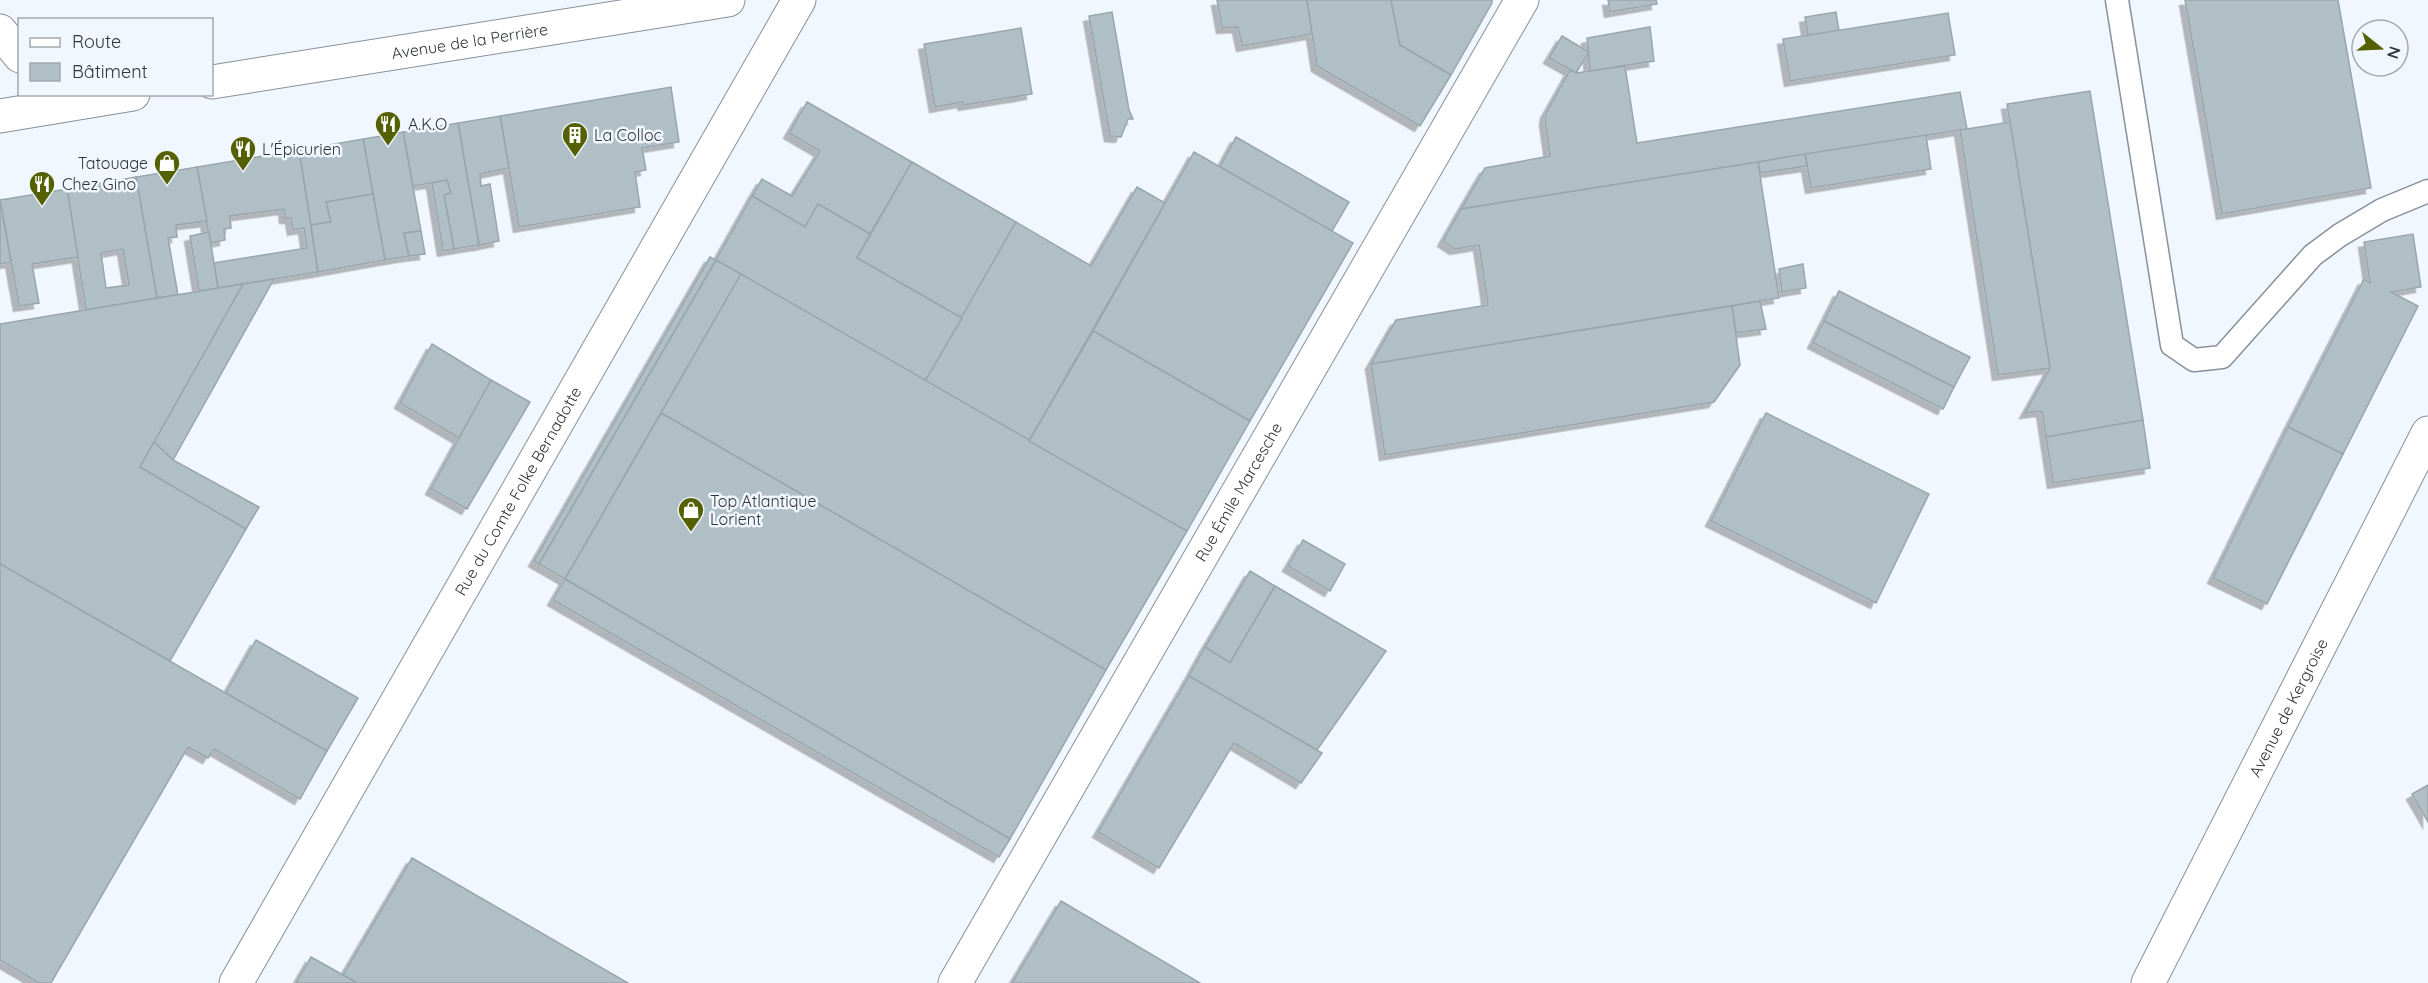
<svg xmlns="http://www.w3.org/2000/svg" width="2428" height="983" viewBox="0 0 2428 983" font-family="Quicksand,sans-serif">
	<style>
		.building { fill: #b0bec5; stroke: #98a6ac; stroke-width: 1.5; fill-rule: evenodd; filter: url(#shadow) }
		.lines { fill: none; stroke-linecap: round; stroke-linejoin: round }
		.lane-casing { stroke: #88909b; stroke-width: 25 }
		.street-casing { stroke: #88909b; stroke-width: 35 }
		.secondary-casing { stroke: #88909b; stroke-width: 35 }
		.lane { stroke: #fff; stroke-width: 22 }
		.street { stroke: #fff; stroke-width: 33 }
		.secondary { stroke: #fff; stroke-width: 33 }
		.labels { text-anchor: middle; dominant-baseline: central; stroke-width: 5; stroke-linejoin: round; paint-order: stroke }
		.street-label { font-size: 16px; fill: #313539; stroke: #f1f7fe }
		.poi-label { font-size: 16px; fill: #313539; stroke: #f1f7fe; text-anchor: start }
	</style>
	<defs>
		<filter id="shadow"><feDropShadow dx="-5.5" dy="5.5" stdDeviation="0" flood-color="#0004"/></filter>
	</defs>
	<rect width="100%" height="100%" fill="#f1f7fe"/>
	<!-- building -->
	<g class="building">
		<path d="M1217,0H1307L1312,34L1242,46L1238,27L1222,28Z"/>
		<path d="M1307,0H1391L1400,45L1451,75L1420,126L1317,66Z"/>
		<path d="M1391,0H1492V3L1451,75L1400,45Z"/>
		<path d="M1608,0H1656L1657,4L1610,12Z"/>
		<path d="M2185,0H2338L2371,188L2222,214Z"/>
		<path d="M1112,12L1129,110L1133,119H1128L1121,137L1110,136L1089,16Z"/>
		<path d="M1836,12L1839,31L1808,36L1805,17Z"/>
		<path d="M1948,13L1955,55L1790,81L1783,39Z"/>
		<path d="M1650,27L1654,61L1590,71L1587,38Z"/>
		<path d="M1021,28L1032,94L964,105L962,102L935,107L924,44Z"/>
		<path d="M1562,36L1589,52L1576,73L1549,58Z"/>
		<path d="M1625,66L1637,143L1960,92L1967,129L1461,209L1485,168L1550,156L1545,120L1546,113L1570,70L1576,73Z"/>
		<path d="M671,87L679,142L642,148L646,170L635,172L640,207L519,227L500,116Z"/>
		<path d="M2090,91L2143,420L2046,437L2042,411L2025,413L2050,368L2007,104Z"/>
		<path d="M807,102L912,162L870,234L818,204L805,227L752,196L762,179L792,196L820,151L789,133Z"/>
		<path d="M500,116L509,168L480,174L481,186L490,184L499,241L479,245L458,123Z"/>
		<path d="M2010,122L2050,368L1998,375L1960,130Z"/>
		<path d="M458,123L479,245L454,249L444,195L451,193L447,180L413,186L403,132Z"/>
		<path d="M403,132L421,231L404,233L409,256L385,260L363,139Z"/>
		<path d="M1926,135L1931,169L1811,188L1805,154Z"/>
		<path d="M1236,137L1349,202L1332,231L1220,167Z"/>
		<path d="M363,139L373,194L326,202L331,222L311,225L299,150Z"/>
		<path d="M299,150L318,272L218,288L213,263L307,248L304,228L293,230L291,218H285L284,209L230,216L231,228L224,229L225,240L210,243L197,167Z"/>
		<path d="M1194,152L1353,243L1250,421L1093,331Z"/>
		<path d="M1805,154L1807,166L1760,173L1758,162Z"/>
		<path d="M912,162L1016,222L962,318L857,258Z"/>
		<path d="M1758,162L1779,298L1371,364L1396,320L1488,305L1479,245L1455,249L1443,241L1461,209Z"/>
		<path d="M197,167L207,221L176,225L177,237L168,238L178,295L157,298L136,177Z"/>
		<path d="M136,177L157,298L86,310L67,189ZM123,249L129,285L106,288L101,253Z"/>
		<path d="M447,180L451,193L444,195L454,249L443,251L432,183Z"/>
		<path d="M1137,187L1165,203L1029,441L925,381L1016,222L1091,266Z"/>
		<path d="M67,189L78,257L32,264L39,303L19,306L0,200Z"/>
		<path d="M373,194L385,260L318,272L311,225L331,222L326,202Z"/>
		<path d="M752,196L805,227L818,204L870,234L857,258L962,318L925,381L716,260Z"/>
		<path d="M0,200L11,262L0,264Z"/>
		<path d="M421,231L425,254L409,256L404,233Z"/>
		<path d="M209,232L218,288L199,291L190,236Z"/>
		<path d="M2413,234L2421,287L2391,292L2418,306L2343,454L2288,427L2364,279L2370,283L2364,242Z"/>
		<path d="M710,257L716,260L539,564L534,561Z"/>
		<path d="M716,260L741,274L565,579L539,564Z"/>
		<path d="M1803,264L1806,288L1782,292L1779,269Z"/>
		<path d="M741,274L1187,531L1106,670L661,413Z"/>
		<path d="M274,279L173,460L154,442L243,284Z"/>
		<path d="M243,284L140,467L246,529L170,661L0,564V324Z"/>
		<path d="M1839,291L1970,357L1954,387L1824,321Z"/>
		<path d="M1760,301L1766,329L1736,333L1732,306Z"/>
		<path d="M1732,306L1740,365L1714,402L1385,455L1371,364Z"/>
		<path d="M1824,321L1954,387L1943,409L1813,343Z"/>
		<path d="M1093,331L1250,421L1187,531L1029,441Z"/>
		<path d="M432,344L491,380L459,438L400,403Z"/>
		<path d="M491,380L530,402L467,509L431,489Z"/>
		<path d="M661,413L1106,670L1010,839L565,579Z"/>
		<path d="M1766,413L1929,494L1876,603L1711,521Z"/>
		<path d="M2143,420L2150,468L2053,483L2046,437Z"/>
		<path d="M2288,427L2343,454L2267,604L2213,578Z"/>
		<path d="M154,442L173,460L259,507L246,529L140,467Z"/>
		<path d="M1303,540L1345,564L1330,591L1288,566Z"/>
		<path d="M0,564L327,751L300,799L214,749L208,758L188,747L51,983H39L0,960Z"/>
		<path d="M1250,571L1275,586L1230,663L1205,647Z"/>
		<path d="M565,579L1010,839L999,857L553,600Z"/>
		<path d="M1275,586L1386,651L1317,750L1189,676L1205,647L1230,663Z"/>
		<path d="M256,640L358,698L327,751L226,693Z"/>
		<path d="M1189,676L1322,753L1301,783L1234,743L1159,868L1098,832Z"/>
		<path d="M2428,785V822L2412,794Z"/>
		<path d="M412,858L628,983H357L343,975Z"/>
		<path d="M1061,901L1200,983H1012Z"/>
		<path d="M311,957L343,975L357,983H296Z"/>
	</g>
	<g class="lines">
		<!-- lane casing -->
		<g class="lane-casing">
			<path id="lane" d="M2117,0L2172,345L2194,360L2222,357L2313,255L2340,235L2382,210L2428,191"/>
		</g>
		<!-- street casing -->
		<g class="street-casing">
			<g id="street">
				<path d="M0,31L20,56"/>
				<path id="s1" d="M236,983L799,0"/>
				<path id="s2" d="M955,983L1522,0"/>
				<path id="s3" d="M2148,983L2428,433"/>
			</g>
		</g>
		<!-- secondary casing -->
		<g class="secondary-casing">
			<g id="secondary">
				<path id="s4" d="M212,82L728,0"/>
				<path d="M0,116L133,94"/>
			</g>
		</g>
		<!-- lane -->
		<use href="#lane" class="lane"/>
		<!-- street -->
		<use href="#street" class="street"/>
		<!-- secondary -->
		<use href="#secondary" class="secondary"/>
	</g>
	<!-- icons -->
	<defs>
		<g id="restaurant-pin" transform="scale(1.35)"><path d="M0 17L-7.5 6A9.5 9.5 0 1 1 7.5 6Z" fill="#556101" stroke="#f1f7fe"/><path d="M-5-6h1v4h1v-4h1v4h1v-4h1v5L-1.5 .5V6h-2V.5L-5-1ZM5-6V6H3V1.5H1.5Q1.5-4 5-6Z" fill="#fff"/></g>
		<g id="building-pin" transform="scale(1.35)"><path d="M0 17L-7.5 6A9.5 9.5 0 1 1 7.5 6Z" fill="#556101" stroke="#f1f7fe"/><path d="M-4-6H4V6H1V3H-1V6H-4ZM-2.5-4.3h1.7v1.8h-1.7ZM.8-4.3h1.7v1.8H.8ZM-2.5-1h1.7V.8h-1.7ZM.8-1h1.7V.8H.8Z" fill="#fff"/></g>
		<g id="shop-pin" transform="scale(1.35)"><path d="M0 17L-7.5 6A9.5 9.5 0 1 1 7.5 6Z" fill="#556101" stroke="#f1f7fe"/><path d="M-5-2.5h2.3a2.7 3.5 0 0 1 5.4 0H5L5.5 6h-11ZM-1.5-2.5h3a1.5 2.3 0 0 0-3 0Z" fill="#fff"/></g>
	</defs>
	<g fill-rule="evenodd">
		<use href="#restaurant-pin" x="388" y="124"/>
		<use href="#building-pin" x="575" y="135"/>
		<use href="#restaurant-pin" x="243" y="149"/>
		<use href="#shop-pin" x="167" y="163"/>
		<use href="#restaurant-pin" x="42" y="184"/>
		<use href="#shop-pin" x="691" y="510"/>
	</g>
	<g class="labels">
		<!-- street labels -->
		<g class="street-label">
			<text stroke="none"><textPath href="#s4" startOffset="261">Avenue de la Perrière</textPath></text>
			<text stroke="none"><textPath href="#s1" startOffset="567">Rue du Comte Folke Bernadotte</textPath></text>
			<text stroke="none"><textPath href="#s2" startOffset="567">Rue Émile Marcesche</textPath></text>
			<text stroke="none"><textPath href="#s3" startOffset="309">Avenue de Kergroise</textPath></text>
		</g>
		<!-- poi labels -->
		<g class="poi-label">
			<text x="408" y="124">A.K.O</text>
			<text x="594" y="135">La Colloc</text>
			<text x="262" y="149">L'Épicurien</text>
			<text x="148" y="163" text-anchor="end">Tatouage</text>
			<text x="62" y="184">Chez Gino</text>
			<text x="710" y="501">Top Atlantique<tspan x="710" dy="18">Lorient</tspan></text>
		</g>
	</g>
	<!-- legend -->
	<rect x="18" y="18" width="195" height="78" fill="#f1f7fe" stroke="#a4a9af" stroke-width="1.5"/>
	<rect x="30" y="38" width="30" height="9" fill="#ffffff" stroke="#a4a9af" stroke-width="1.5"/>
	<text x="72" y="48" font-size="18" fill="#313539">Route</text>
	<rect x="30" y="63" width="30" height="18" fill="#b0bec5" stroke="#a4a9af" stroke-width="1.5"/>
	<text x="72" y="78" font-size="18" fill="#313539">Bâtiment</text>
	<!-- north arrow -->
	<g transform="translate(2380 48) rotate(108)"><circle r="28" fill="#f1f7fe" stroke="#a4a9af" stroke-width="1.5"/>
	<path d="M0-4.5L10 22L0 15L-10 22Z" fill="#556101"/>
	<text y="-9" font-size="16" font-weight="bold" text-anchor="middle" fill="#313539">N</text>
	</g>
</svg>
